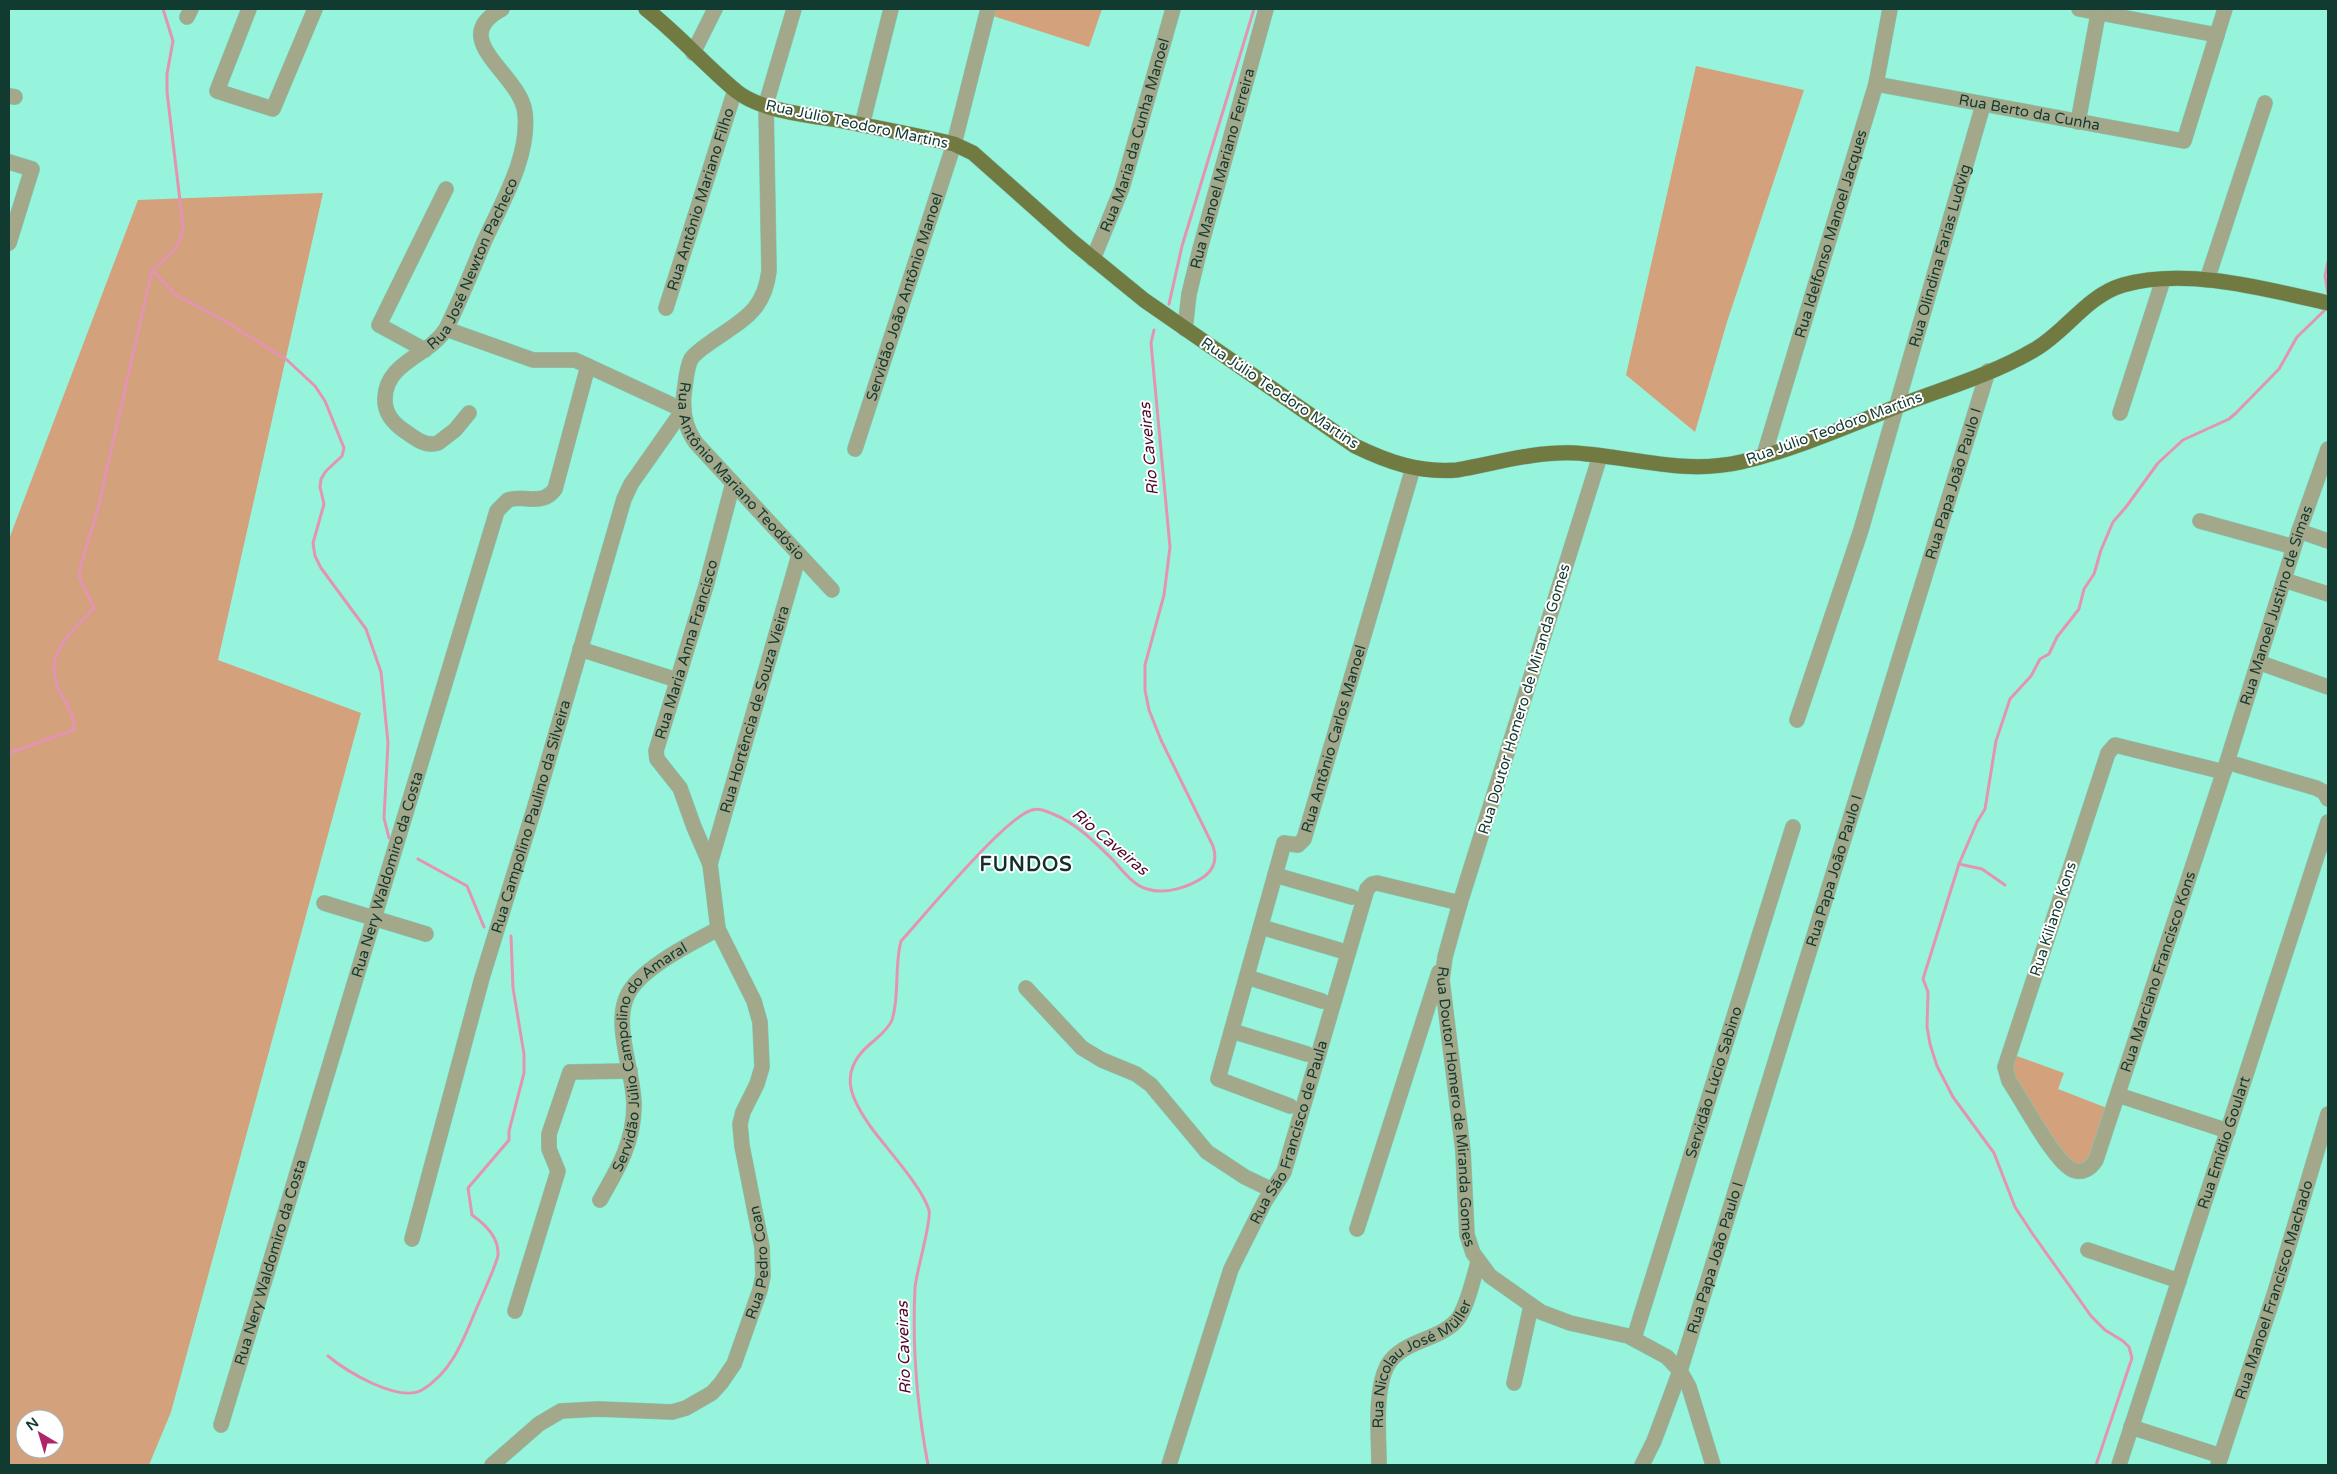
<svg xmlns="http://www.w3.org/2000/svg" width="2337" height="1474" viewBox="0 0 2337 1474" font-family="'Varela Round',sans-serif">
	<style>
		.green { fill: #d4a17d; fill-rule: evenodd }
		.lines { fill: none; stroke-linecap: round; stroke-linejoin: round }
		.stream { stroke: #e394b1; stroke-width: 3 }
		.minor-casing { stroke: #7bcfba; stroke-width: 16 }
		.major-casing { stroke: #7bcfba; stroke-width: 16 }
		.minor { stroke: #a3a88a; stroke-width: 15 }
		.major { stroke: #717a40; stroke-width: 15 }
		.labels { text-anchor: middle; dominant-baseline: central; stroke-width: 4; stroke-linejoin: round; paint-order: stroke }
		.street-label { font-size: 15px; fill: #113a31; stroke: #fff }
		.water-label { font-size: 16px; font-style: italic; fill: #4f092c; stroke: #fff }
		.district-label { font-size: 20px; font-weight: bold; letter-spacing: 1px; fill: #123029; stroke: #fff }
	</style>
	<rect width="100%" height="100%" fill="#96f4dc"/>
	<!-- green -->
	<g class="green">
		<path d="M995,9H1102L1089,47L993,16Z"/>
		<path d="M1696,66L1804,90L1727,322L1695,432L1626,375Z"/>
		<path d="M323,193L218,660L361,713L171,1412L149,1465H9V539L138,200ZM25,1419H55V1449H25Z"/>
		<path d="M2014,1055L2064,1073L2058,1089L2107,1108L2092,1157L2083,1167L2067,1161L2012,1077Z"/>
	</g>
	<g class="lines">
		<!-- stream -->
		<g class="stream">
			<path d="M152,270L176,295L225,321L287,360L315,386L325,401L344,448L342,456L326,471L321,479L320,487L324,504L313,543L315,556L321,568L366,629L381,672L388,743L384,818L389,838"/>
			<path d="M2328,294L2325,276L2328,262"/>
			<path d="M1169,304L1182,246L1254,9"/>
			<path d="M9,753L74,730C75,716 68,707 61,694C40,656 70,634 94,608L79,577L81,564L98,509L152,270C169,255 180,250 183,226L167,92V74L173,41L163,9"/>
			<path d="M418,859L467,886L484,927"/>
			<path d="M1959,864L1982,869L2005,885"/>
			<path d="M328,1356C346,1371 398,1403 422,1390C451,1373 463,1341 475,1312C479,1302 497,1264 498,1255C499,1238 485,1224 472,1215L468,1188L509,1140V1131L524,1073V1054L513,988L511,936"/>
			<path d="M928,1465C917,1406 912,1348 915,1288C916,1272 932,1221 929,1210C922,1187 888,1150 873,1130C851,1100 837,1073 869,1045C877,1038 888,1030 892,1020C900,995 894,967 901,941C924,916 1005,817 1032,810C1040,808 1046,811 1053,814C1076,823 1096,843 1113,860C1122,870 1133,885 1147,889C1165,895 1190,887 1205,876C1215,868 1217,858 1213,846L1161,740L1149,710L1145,690V665L1164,595L1170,547L1151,343L1154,330"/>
			<path d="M2096,1465L2132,1358L2129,1347L2123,1341L2105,1330L2091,1316L2032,1233L2015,1207L1994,1153L1953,1097L1937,1066L1930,1044L1927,1027L1928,992L1923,979L1959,864L1977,822L1985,809L1996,741L2010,699L2031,676L2040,659L2049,654L2057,637L2079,609L2084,589L2094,574L2101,550L2113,522L2126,507L2158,463L2183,440L2229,419L2236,413L2279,369L2297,337L2327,308"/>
		</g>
		<!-- minor casing -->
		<g class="minor-casing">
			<g id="minor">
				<path d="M249,9L217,91L273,109L315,9"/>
				<path id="s1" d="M794,9L766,104L769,271C764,312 742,320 711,342C704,347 696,352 691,359C686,369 686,382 684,393C682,412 685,428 696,443L832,590"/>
				<path d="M2079,9L2217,35"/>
				<path d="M187,17L191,9"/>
				<path d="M693,53L715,9"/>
				<path id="s2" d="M1876,84L2184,141L2225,9"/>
				<path d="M9,96L15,97"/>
				<path d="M2078,122L2099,9"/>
				<path d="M862,125L891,9"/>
				<path d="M9,162L32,169L9,243"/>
				<path id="s3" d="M1093,259L1122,188L1173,9"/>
				<path d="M2207,280L2265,103"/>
				<path id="s4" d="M666,308L735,90"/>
				<path id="s5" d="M1185,329L1189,294L1200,249L1266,9"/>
				<path d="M425,350L379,325L446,189"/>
				<path id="s6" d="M469,413L455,430L438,443C426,447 416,439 406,432C394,424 384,414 385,398C386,362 429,356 446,329C460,301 472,271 484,242C501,204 530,157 525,113C521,74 445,39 502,9"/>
				<path d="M2120,413L2163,280"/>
				<path id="s7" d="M855,449L954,144L988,9"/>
				<path id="s8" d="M1764,455L1876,84L1890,9"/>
				<path id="s9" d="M1600,456L1460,903L1445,957L1442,980L1463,1151L1467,1235L1473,1253L1490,1276L1541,1312L1570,1323L1628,1336L1667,1357L1680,1371L1689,1387L1713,1465"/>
				<path d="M2200,521L2294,547"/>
				<path d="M2299,531L2328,541"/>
				<path d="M2284,580L2328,594"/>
				<path d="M580,649L677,680"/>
				<path d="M2258,662L2328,687"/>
				<path id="s10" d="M1797,720L1861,530L1983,105"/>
				<path d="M2227,762L2316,788L2324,792L2328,799"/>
				<path id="s11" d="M2224,772L2115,745L2108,753L2005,1067L2009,1081C2022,1100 2055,1163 2073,1170C2083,1174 2091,1168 2096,1160L2227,762L2299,531L2328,449"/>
				<path id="s12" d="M710,864L799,555"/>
				<path d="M1275,875L1352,897"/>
				<path d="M324,903L426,934"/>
				<path d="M1261,927L1339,950"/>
				<path d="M1247,977L1322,1001"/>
				<path d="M1026,988L1082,1048L1102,1060L1136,1074L1151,1085L1207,1152L1245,1177L1272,1190"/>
				<path d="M1232,1031L1307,1054"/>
				<path d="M2118,1095L2228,1131"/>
				<path id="s13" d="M1290,1106L1218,1079L1284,843L1298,845L1304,839L1413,468"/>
				<path id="s14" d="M600,1200C618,1169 634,1142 634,1105C634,1073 613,1026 627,996C639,969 692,943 718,929"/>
				<path d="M1357,1229L1439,972"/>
				<path id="s15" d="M412,1239L482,978L535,806L624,499L631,484L683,410L575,360H533L446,329"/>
				<path d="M2088,1250L2179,1281"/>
				<path d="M515,1311L558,1171L549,1149V1134L570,1072L630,1071"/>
				<path id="s16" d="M1634,1338L1793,827"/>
				<path d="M1514,1383L1531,1306"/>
				<path id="s17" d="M221,1425L497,511L508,500C525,494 542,507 555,489L588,366"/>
				<path d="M2131,1427L2221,1456"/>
				<path id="s18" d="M492,1465L539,1424L561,1411L598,1409L672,1412L686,1408L712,1393L721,1383L734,1364L760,1290L763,1276L762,1247L742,1146L740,1124L743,1112L757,1084L762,1067L760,1022L754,1001L718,929L710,864L694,827L680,788L657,759L656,751L706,586L733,483"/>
				<path id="s19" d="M1169,1465L1231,1269L1265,1201L1284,1172L1367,889L1372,884L1377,883L1460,903"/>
				<path id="s20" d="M1379,1465C1379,1437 1374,1392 1387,1366C1401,1340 1439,1341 1457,1320C1467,1308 1473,1279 1478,1263"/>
				<path id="s21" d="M1642,1465L1654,1441L1680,1371L1988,371"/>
				<path id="s22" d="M2119,1465L2328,822"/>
				<path id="s23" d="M2218,1465L2275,1292L2328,1114"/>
			</g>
		</g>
		<!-- major casing -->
		<g class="major-casing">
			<path id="major" d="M646,9C678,34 705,65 736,91C761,111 807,115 838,120C877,128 915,135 954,144L973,153L1073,242L1144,300L1355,446C1388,462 1419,473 1457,470C1497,463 1535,451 1576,453C1633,457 1684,475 1741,462C1797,449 1852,424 1906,403C1949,387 1995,373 2034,350C2066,332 2086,296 2123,285C2187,267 2265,289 2328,303"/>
		</g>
		<!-- minor -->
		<use href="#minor" class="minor"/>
		<!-- major -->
		<use href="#major" class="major"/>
	</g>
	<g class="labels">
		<!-- street labels -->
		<g class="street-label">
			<text stroke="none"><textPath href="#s2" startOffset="156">Rua Berto da Cunha</textPath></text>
			<text transform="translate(857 124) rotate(12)">Rua Júlio Teodoro Martins</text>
			<text stroke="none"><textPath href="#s3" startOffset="131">Rua Maria da Cunha Manoel</textPath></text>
			<text stroke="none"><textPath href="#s5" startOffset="165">Rua Manoel Mariano Ferreira</textPath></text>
			<text stroke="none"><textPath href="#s4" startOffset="114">Rua Antônio Mariano Filho</textPath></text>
			<text stroke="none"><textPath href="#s8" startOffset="231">Rua Idelfonso Manoel Jacques</textPath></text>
			<text stroke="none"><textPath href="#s10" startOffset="486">Rua Olindina Farias Ludvig</textPath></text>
			<text stroke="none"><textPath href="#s6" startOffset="286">Rua José Newton Pacheco</textPath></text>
			<text stroke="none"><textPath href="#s7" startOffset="160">Servidão João Antônio Manoel</textPath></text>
			<text transform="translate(1280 393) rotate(34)">Rua Júlio Teodoro Martins</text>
			<text transform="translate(1834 428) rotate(-20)">Rua Júlio Teodoro Martins</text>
			<text stroke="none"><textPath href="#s1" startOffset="522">Rua Antônio Mariano Teodósio</textPath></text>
			<text stroke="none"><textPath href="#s21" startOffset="1030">Rua Papa João Paulo I</textPath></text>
			<text stroke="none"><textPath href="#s11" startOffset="1189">Rua Manoel Justino de Simas</textPath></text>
			<text stroke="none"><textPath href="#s18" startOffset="1034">Rua Maria Anna Francisco</textPath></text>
			<text transform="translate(1524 699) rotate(-73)">Rua Doutor Homero de Miranda Gomes</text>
			<text stroke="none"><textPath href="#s12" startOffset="161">Rua Hortência de Souza Vieira</textPath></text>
			<text stroke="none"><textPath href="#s13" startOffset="449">Rua Antônio Carlos Manoel</textPath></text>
			<text stroke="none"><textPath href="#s15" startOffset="439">Rua Campolino Paulino da Silveira</textPath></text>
			<text stroke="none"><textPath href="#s21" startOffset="625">Rua Papa João Paulo I</textPath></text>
			<text stroke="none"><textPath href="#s17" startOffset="575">Rua Nery Waldomiro da Costa</textPath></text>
			<text transform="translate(2053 919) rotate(-72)">Rua Kiliano Kons</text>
			<text stroke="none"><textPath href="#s11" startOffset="804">Rua Marciano Francisco Kons</textPath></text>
			<text stroke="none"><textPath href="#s14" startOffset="162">Servidão Júlio Campolino do Amaral</textPath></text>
			<text stroke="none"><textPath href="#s16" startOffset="268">Servidão Lúcio Sabino</textPath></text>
			<text stroke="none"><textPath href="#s9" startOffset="675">Rua Doutor Homero de Miranda Gomes</textPath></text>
			<text stroke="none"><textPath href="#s19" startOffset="355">Rua São Francisco de Paula</textPath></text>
			<text stroke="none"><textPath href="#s22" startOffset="339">Rua Emídio Goulart</textPath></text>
			<text stroke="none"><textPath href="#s21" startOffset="220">Rua Papa João Paulo I</textPath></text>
			<text stroke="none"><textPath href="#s18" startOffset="386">Rua Pedro Coan</textPath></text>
			<text stroke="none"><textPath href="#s17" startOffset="170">Rua Nery Waldomiro da Costa</textPath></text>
			<text stroke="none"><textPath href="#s23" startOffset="184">Rua Manoel Francisco Machado</textPath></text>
			<text stroke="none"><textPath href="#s20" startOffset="122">Rua Nicolau José Müller</textPath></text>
		</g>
		<!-- water labels -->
		<g class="water-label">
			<text transform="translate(1149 449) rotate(-95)">Rio Caveiras</text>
			<text transform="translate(1110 842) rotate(40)">Rio Caveiras</text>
			<text transform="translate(904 1348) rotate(-92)">Rio Caveiras</text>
		</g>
		<!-- district labels -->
		<g class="district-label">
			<text x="1026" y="865">FUNDOS</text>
		</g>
	</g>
	<!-- border -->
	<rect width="2337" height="1474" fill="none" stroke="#113a31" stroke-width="20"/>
	<!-- north arrow -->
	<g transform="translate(40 1434) rotate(322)"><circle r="24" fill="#ffffff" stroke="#a0b0ad"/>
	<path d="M0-4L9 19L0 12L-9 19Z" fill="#ae2669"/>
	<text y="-8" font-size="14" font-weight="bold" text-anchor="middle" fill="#113a31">N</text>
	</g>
</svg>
